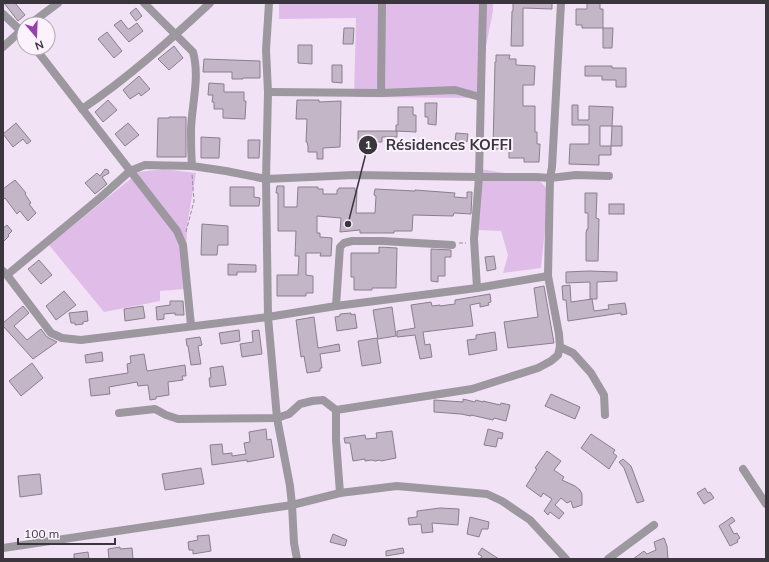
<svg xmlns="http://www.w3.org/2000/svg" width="769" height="562" viewBox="0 0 769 562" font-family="Mulish,sans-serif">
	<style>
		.green { fill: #e0bde9 }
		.building { fill: #c3b6c7; stroke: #8b7e8e }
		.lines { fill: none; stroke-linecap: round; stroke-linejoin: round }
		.path { stroke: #978d9a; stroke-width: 1; stroke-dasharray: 4 2; stroke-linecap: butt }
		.minor { stroke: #9d979f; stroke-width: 8 }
		.leader { fill: none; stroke: #3b363d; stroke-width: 1.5 }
		.callout-dot { fill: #3b363d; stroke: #fbf2fd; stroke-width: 1.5 }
		.mark-label { font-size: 12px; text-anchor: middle; font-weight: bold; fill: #fff }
		.callout-label { font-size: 15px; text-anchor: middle; font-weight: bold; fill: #3b363d; stroke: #fbf2fd; stroke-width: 4; stroke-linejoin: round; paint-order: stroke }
	</style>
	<rect width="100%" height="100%" fill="#f1e3f5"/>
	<!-- green -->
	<g class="green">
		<path d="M279,3H493V11L482,66L481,98L354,97L356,18L279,19Z"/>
		<path d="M163,169L196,173L187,226L185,289L160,291V301L104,312L49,245L139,172Z"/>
		<path d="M479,169L537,178L549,191L541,268L503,273L508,255L501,231L477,230Z"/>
	</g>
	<!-- building -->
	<g class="building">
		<path d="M4,3H15L25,15L18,21Z"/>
		<path d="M513,3H552V9L523,8V46H511L512,11H513Z"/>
		<path d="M587,3H600V9H603V28H582V25H576V9H587Z"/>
		<path d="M136,8L142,16L136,21L130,13Z"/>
		<path d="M121,20L128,29H129L137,23L143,31L129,42L114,25Z"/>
		<path d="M344,28H354L353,44H343Z"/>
		<path d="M603,28H613L612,48H603Z"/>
		<path d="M107,32L122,51L114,58L98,39Z"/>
		<path d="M298,45H312V64L298,63Z"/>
		<path d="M174,46L183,58L169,70L158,59Z"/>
		<path d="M496,55H510L509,59H516V65L535,66L534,85H523V106H535V132H537V144H540L539,162H524V158H509V149H493L495,62H496Z"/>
		<path d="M204,59L260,61V78H243V79H232V72H203Z"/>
		<path d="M332,65H342V83L332,82Z"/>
		<path d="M585,66H612V68H626V87H616V80H602V76H585Z"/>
		<path d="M139,76L150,89L141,96L139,93L130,99L123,90Z"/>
		<path d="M209,83L224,84V92H244V101H246L245,119L223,118V109H214V102H212L213,95H208Z"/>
		<path d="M108,100L117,110L103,122L95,112Z"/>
		<path d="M297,100H319V102L341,101L340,147L323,148V159H317V152H308V146L307,142H306L307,119H296Z"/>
		<path d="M425,103H437L436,125L428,124V117H425Z"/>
		<path d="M572,105H578V120H589V106L613,107L612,126H600V146H611V155H599V165L569,164L570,144H589V125H572Z"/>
		<path d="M398,107H413V115H416V132L396,131V125H398Z"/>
		<path d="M169,117H186V157H157L158,118H169Z"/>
		<path d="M16,123L31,141L27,144L23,139L13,147L3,134Z"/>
		<path d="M128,123L139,135L125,146L115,134Z"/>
		<path d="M612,126H622V146H611Z"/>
		<path d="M358,131H397V137H382V142H377V144H358Z"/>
		<path d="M456,133L468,134L467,142L455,141Z"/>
		<path d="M201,137L220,138L219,158H201Z"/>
		<path d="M248,140H260L259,158H248Z"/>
		<path d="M105,169L108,170L109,173L102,177L107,184L95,194L85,183L97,173L100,176Z"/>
		<path d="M15,180L26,193L25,194L31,203L29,204L36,213L28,221L20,211L17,214L5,198L3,200V189Z"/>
		<path d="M277,186H284V207H297L298,187H318V189H323V194H337V190H338L339,188H355V191H357L356,213H375L376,196L374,195L375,189L415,191V190L455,193L454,197L467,198V192H472L471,214L454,213L453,216L413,215L412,231H394V233H360V230L340,232L341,218L317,216V233H320V237L332,238L331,256H320L321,253H306V275L313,276V293H306V296H277V275H298L299,256H295L296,231H278V193H276Z"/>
		<path d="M230,187H254V197L260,198L259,206H230Z"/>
		<path d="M585,193H597L596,218L599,219L598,261H586V233L587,229H588V213H585Z"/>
		<rect x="609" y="204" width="15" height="10"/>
		<path d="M202,224L228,226V245H218L217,255H201Z"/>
		<path d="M7,225L12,231L8,235L9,236L3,242V228Z"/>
		<path d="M379,247L397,248L396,288H372V290H354V277H351V253H379Z"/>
		<path d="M431,249L451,250V257H445V276H438V282L431,281Z"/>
		<path d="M494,256L496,269L487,271L485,257Z"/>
		<path d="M39,260L52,275L41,284L28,269Z"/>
		<path d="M228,264L256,265V272H237V275H228Z"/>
		<path d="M589,271L617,272V281L597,282V299H590V282L566,283V272Z"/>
		<path d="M570,285L571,302L592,299L594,311L609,309L608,305L625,303L627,314L621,315V313L568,321L566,300H563L562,286Z"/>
		<path d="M544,286L554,343L508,348L504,322L538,317L534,288Z"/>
		<path d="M64,291L76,305L56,320L46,306Z"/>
		<path d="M490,294L491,302L488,303L489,305L480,307V303L470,305L473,326L423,332L425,345L430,344L432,357L420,359L415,335L397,337V331L415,328L411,305L431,302L432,306L440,305V306L455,304V300Z"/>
		<path d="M170,301H183L184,315H175V313L164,314V319L157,320L156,307L170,305Z"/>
		<path d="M23,306L29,313L14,326L27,340L41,329L47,337L57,342L33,359L3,326V323Z"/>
		<path d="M143,306L145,318L125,321L124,309Z"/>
		<path d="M392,307L396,336L378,339L373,310Z"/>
		<path d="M87,311L88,321L83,322V324L75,325V323H71L69,313Z"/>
		<path d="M351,313V315L355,314L357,328L337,331L335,317L340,316V314Z"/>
		<path d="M314,317L318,348L339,344L340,351L320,354L322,368H320V371L307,373L304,356L301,357L296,320Z"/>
		<path d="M239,330L240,341L221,344L219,333Z"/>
		<path d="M259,330L262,354L242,357L240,344L253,342L252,331Z"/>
		<path d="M495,332L497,350L469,355L467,340L476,339V335Z"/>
		<path d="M200,337L202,345L198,346L201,364L191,365L188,346H187L186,339Z"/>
		<path d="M377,338L381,363L362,366L358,341Z"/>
		<path d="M102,352L103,361L86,363L85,355Z"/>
		<path d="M144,354L147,371L185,365L186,376H182L183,380L168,382L169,395L156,397V399L150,400L148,385L138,386L137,382L109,387L110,394L91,396L89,379L128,373L127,364L131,363L130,356Z"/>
		<path d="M32,363L43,378L21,396L9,381Z"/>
		<path d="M223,366L226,385L210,387L209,378H211L210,368Z"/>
		<path d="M551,394L580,407L575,419L545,406Z"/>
		<path d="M463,399L475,402L476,400L483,402V401L500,405L501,403L510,405L506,421L494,418L493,420L471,415V416L461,414L434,412V400L463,402Z"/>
		<path d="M266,429L267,440L271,439L274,457L247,462V460L212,465L210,445L222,444L223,454L232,453V456L246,454L244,443L250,442L249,432Z"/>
		<path d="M488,429L503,433L502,439L498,438L496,447L484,445Z"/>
		<path d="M392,431L396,458L381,461L380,460L375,461L372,460L365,461V459L353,461L350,443H345L344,438L365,435L366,439L377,438L376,433Z"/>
		<path d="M591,434L615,450L613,453L617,456L609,469L581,448Z"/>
		<path d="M547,451L561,461L554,470L564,477L562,480L575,486L580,490L582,494V505L573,508L571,501L567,503L561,498L555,505L564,513L559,519L550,512L548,515L544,511L552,499L543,493L541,497L526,486L537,469L535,468Z"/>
		<path d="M623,459L631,466L644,501L637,503L624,468L619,462Z"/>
		<path d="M201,468L204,484L165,490L162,474Z"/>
		<path d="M40,474L42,494L20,497L18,476Z"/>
		<path d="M705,488L708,493L710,492L714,498L704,504L697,493Z"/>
		<path d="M440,508L459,509L458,525L432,523L433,532L422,533L421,524L409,525L408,518L417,517V511Z"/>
		<path d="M470,517L489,522L488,529H482L479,537L467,534Z"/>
		<path d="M732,517L735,521L729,525L734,534L737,533L740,538L737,540L738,542L730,546L719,526Z"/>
		<path d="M333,534L347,540L345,546L330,542Z"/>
		<path d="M209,535L211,551L193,554V550H189L188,542L198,540L197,536Z"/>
		<path d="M664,538L667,546L668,559H633L644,551L647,554L656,550L654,542Z"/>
		<path d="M120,547V549L132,548L133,559H109L108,549Z"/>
		<path d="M403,548L404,553L386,556V551Z"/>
		<path d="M482,548L488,552L499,559H480L482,556L478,554Z"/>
		<path d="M88,552L89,559H74V554Z"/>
	</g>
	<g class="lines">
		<!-- path -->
		<g class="path">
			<path d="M186,232L194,201L192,174"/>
			<path d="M459,243H466"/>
		</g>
		<!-- minor -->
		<g class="minor">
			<path d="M144,3L193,52C200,77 192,103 191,129C191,141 191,153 192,166"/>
			<path d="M269,3L266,50L268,92L266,179L268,317L277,418L290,486L292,505L294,543L297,559"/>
			<path d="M483,3L479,177H536L550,178L576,175L609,176"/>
			<path d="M3,14L24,34"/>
			<path d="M30,24L58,3"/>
			<path d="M3,47L24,28"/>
			<path d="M35,48L177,231L183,245L191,325"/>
			<path d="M268,92L381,93L455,90L480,97"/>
			<path d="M381,93L382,3"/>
			<path d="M82,109C128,78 169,41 210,3"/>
			<path d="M3,271L7,275L101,197L130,171L145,165L192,166L226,171L266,179L354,175L479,177L474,239L477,288"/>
			<path d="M7,275L51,333L62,338L81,340L268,317L336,306L477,288L548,276"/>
			<path d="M336,306L340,247L344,243L352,241H382L452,245"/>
			<path d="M560,347L573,353L591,373L604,395L605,415"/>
			<path d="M336,410V440L340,493"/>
			<path d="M119,413L155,409L166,415L178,419L277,418L289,414L300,404L312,401L323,400L336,410L472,389L538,368L551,361L558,355L560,347L559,334L548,276L550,178L552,167L561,3"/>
			<path d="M743,469L766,504"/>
			<path d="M3,548L292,505L340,493L397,486L487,494L502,501L530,520L566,559"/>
			<path d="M608,559L654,525"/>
		</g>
	</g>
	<!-- callouts -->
	<path class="leader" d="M348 224L368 145"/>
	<g class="callout-dot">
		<circle cx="348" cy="224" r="4"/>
		<circle cx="368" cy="145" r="10"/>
	</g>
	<g class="mark-label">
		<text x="368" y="149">1</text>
	</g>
	<g class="callout-label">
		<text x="449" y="150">Résidences KOFFI</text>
	</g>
	<!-- border -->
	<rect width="769" height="562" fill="none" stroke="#3b363d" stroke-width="8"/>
	<!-- north arrow -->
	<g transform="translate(36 36) rotate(161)"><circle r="19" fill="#fbf2fd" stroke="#aea7b0"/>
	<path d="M0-3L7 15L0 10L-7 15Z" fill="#9741ad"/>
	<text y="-6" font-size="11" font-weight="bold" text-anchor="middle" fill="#3b363d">N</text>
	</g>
	<!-- scale -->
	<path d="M18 538v6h97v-6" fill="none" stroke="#3b363d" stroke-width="2"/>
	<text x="24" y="538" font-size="12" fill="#3b363d" stroke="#fbf2fd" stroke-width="3" paint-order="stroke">100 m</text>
</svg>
